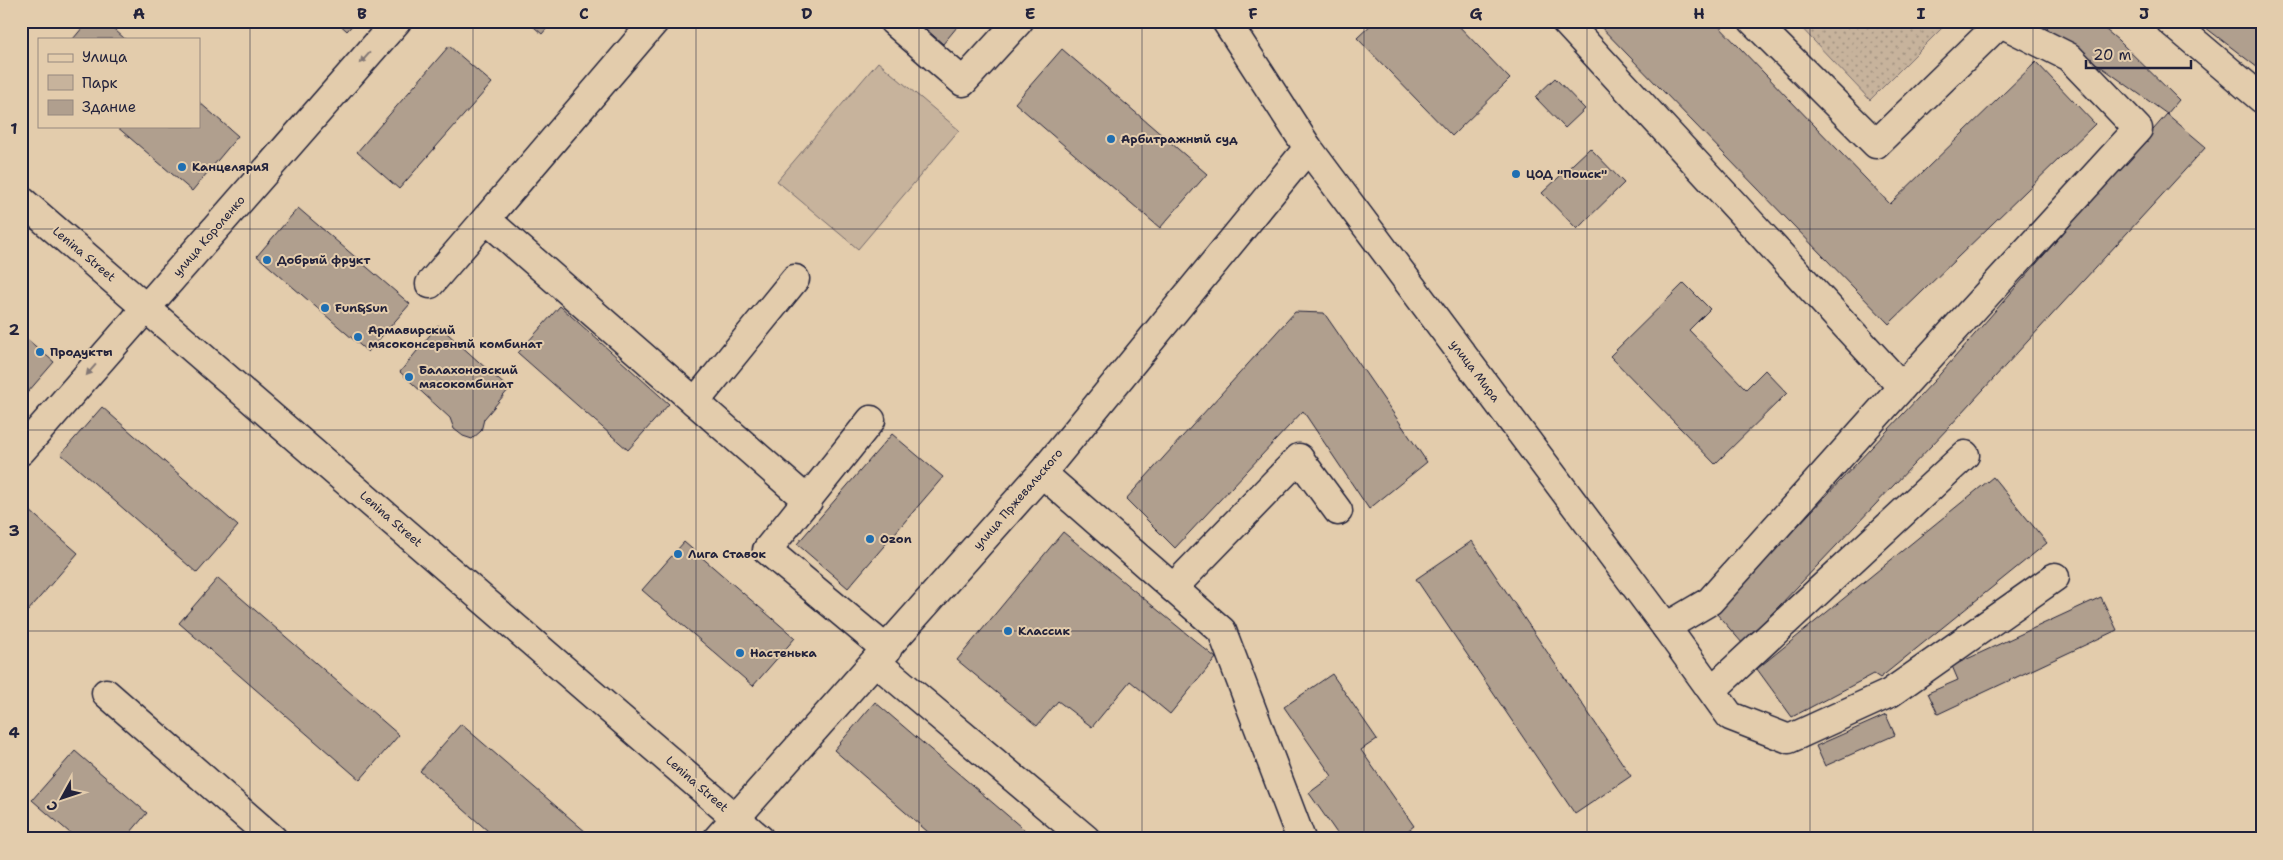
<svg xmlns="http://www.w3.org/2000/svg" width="2283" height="860" viewBox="0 0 2283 860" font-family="'Shantell Sans',sans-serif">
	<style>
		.grass { fill: url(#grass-dots); stroke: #746a6c }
		.park { fill: #c7b39c; stroke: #746a6c }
		.building { fill: #b09f8e; stroke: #22223b }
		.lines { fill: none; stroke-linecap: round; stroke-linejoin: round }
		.minor-casing { stroke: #22223b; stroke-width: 31 }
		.major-casing { stroke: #22223b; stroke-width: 31 }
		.minor { stroke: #e3ccac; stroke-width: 28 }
		.major { stroke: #e3ccac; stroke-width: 28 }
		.oneway { fill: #827774 }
		.grid { fill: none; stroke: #22223b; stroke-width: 1; stroke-opacity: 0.55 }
		.poi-dot { fill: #1f6fb2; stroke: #e3ccac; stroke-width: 2 }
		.labels { text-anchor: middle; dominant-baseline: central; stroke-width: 4; stroke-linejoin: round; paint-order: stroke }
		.poi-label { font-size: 12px; font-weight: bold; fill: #22223b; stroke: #e3ccac; text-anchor: start }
		.street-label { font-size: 12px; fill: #22223b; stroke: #e3ccac }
		.neatline { fill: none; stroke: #22223b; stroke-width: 2 }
		.grid-label { font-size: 16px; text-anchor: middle; font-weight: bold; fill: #22223b }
	</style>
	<defs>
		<pattern id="grass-dots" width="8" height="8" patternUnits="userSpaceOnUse" patternTransform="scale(1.25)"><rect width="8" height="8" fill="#c7b39c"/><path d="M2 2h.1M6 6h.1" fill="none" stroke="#a19180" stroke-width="1.8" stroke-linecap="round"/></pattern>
	</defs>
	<rect width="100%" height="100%" fill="#e3ccac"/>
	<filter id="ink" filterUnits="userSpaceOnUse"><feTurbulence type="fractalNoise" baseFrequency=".02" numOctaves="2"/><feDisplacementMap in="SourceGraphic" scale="10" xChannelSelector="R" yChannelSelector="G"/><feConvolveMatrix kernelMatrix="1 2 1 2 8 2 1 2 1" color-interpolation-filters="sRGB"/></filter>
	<g filter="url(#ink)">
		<!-- grass -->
		<path class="grass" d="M1795,21H1949L1870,100Z"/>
		<!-- park -->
		<path class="park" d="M878,62L959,130L858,249L777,181Z"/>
		<!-- building -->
		<g class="building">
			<path d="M21,21H31L21,32Z"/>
			<path d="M88,21H105L125,39H73Z"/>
			<path d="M336,21H356L347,31Z"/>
			<path d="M527,21H553L542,34Z"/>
			<path d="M917,21H962L943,44Z"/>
			<path d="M1375,21H1454L1510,79L1452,136L1357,38Z"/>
			<path d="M1595,21H1714L1890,204L2036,62L2095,124L1889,324Z"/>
			<path d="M2037,21H2095L2118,40L2179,100L2167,114Z"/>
			<path d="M2197,21H2253L2262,28V71Z"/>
			<path d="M449,46L492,83L399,189L357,152Z"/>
			<path d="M1062,49L1207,174L1160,228L1015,103Z"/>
			<path d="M1555,78L1585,109L1565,128L1535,97Z"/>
			<path d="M199,102L238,136L192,191L116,126H199Z"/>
			<path d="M2167,114L2206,147L1950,426L1743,644L1716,613L1934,381Z"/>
			<path d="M1590,148L1624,183L1577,229L1542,193Z"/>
			<path d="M298,208L410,304L368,352L257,256Z"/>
			<path d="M1684,283L1710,309L1689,330L1746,389L1765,370L1787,393L1715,464L1610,356Z"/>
			<path d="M560,306L669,404L628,450L518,353Z"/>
			<path d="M1295,312L1324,313L1427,462L1369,509L1303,411L1175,548L1126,499Z"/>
			<path d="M438,325L509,389L484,419L481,431L472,439L463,436L454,429L450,418L400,372Z"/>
			<path d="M21,334L54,362L21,400Z"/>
			<path d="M102,407L238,526L197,573L61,454Z"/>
			<path d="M892,434L943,477L848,588L797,544Z"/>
			<path d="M1993,477L2047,543L1880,678L1874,674L1792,717L1757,669Z"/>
			<path d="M29,510L78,553L21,619V519Z"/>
			<path d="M1063,532L1216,658L1170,714L1130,681L1092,727L1058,701L1037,726L957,660Z"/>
			<path d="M1472,541L1631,776L1575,814L1416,579Z"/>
			<path d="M684,542L795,638L753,686L642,590Z"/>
			<path d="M218,578L399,735L360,780L179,623Z"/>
			<path d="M2101,597L2117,630L1938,714L1928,693L1958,680L1952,666Z"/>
			<path d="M1332,674L1377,739L1361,750L1414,826L1399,837L1400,839H1341L1309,793L1332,776L1284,707Z"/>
			<path d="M875,702L1035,839H936L834,750Z"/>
			<path d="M1886,715L1895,735L1825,766L1816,746Z"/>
			<path d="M461,724L594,839H497L420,771Z"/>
			<path d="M75,751L147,813L125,839H77L32,800Z"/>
		</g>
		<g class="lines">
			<!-- minor casing -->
			<g class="minor-casing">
				<g id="minor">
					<path d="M893,21L963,82L1019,21"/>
					<path d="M1226,21L1308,148L1666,627L1730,716L1789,739L1890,693L2055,577"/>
					<path d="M1565,21L1902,387"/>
					<path d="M1753,21L1876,144L2000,23"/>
					<path d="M2170,21L2262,99"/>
					<path d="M486,219L655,21"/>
					<path d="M430,284L486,219L808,501"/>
					<path d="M695,402L795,279"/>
					<path d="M871,420L767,550L887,650"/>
					<path d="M21,451L397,21"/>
					<path d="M1042,473L1222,631L1301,839"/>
					<path d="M1173,588L1299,458L1338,511"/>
					<path d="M1666,627L1710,601L1902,387L2138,129L2069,57L1997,21"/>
					<path d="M876,662L1086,839"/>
					<path d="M1712,690L1965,455"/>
					<path d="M106,693L273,839"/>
					<path d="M717,839L1042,473L1308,148"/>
				</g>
			</g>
			<!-- major casing -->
			<g class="major-casing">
				<path id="major" d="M21,200L760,839"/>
			</g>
			<!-- minor -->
			<use href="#minor" class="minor"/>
			<!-- major -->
			<use href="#major" class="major"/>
		</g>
		<!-- one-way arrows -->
		<defs><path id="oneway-solid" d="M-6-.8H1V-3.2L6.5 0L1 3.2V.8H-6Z" transform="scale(1.25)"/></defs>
		<g class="oneway">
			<use href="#oneway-solid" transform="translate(365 58) rotate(131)"/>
			<use href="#oneway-solid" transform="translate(91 370) rotate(131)"/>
		</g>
	</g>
	<!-- grid -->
	<path class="grid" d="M250,21V839M473,21V839M696,21V839M919,21V839M1142,21V839M1364,21V839M1587,21V839M1810,21V839M2033,21V839M21,229H2262M21,430H2262M21,631H2262"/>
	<!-- markers -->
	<g class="poi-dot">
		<circle cx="1111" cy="139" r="5"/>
		<circle cx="182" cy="167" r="5"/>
		<circle cx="1516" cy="174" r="5"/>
		<circle cx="267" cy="260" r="5"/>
		<circle cx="325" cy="308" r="5"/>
		<circle cx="358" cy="337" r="5"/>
		<circle cx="40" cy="352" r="5"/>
		<circle cx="409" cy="377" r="5"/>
		<circle cx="870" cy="539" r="5"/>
		<circle cx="678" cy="554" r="5"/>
		<circle cx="1008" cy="631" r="5"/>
		<circle cx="740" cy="653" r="5"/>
	</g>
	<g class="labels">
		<!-- poi labels -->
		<g class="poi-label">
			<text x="1121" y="139">Арбитражный суд</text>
			<text x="192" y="167">КанцеляриЯ</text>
			<text x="1526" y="174">ЦОД "Поиск"</text>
			<text x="277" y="260">Добрый фрукт</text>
			<text x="335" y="308">Fun&amp;Sun</text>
			<text x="368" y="330">Армавирский<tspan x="368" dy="14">мясоконсервный комбинат</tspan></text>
			<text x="50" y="352">Продукты</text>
			<text x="419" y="370">Балахоновский<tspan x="419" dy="14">мясокомбинат</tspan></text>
			<text x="880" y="539">Ozon</text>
			<text x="688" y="554">Лига Ставок</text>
			<text x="1018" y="631">Классик</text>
			<text x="750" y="653">Настенька</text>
		</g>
		<!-- street labels -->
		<g class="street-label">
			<text transform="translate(209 236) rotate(-49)">улица Короленко</text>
			<text transform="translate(84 254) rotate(40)">Lenina Street</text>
			<text transform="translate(1475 371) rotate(53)">улица Мира</text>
			<text transform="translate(1018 499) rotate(-49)">улица Пржевальского</text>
			<text transform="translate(391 519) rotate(41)">Lenina Street</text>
			<text transform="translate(697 784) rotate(41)">Lenina Street</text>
		</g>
	</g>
	<!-- margin -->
	<rect width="2283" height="860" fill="none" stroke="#e3ccac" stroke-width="55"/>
	<!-- legend -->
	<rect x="38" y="38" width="162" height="90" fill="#e3ccac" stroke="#96887f"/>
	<rect x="48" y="54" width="25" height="8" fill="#e3ccac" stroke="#96887f"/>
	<text x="82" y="62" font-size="15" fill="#22223b">Улица</text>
	<rect x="48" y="75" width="25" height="15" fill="#c7b39c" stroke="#96887f"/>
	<text x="82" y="88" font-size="15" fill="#22223b">Парк</text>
	<rect x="48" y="100" width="25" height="15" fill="#b09f8e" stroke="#96887f"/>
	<text x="82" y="112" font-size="15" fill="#22223b">Здание</text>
	<!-- north arrow -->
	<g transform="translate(62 798) rotate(230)" stroke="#e3ccac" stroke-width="4" paint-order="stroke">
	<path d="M0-4L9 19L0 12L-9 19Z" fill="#22223b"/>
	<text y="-8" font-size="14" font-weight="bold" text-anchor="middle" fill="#22223b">С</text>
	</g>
	<!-- scale -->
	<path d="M2086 60v8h105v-8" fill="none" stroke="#22223b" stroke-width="2.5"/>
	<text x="2093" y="60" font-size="15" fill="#22223b" stroke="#e3ccac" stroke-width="4" paint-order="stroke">20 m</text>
	<rect x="28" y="28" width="2228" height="804" class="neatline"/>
	<g class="grid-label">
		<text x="139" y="19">A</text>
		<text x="362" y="19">B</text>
		<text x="584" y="19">C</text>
		<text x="807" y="19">D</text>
		<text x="1030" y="19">E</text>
		<text x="1253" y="19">F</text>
		<text x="1476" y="19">G</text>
		<text x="1699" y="19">H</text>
		<text x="1921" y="19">I</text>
		<text x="2144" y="19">J</text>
		<text x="14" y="134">1</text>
		<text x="14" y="335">2</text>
		<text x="14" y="536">3</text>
		<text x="14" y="738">4</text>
	</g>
</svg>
